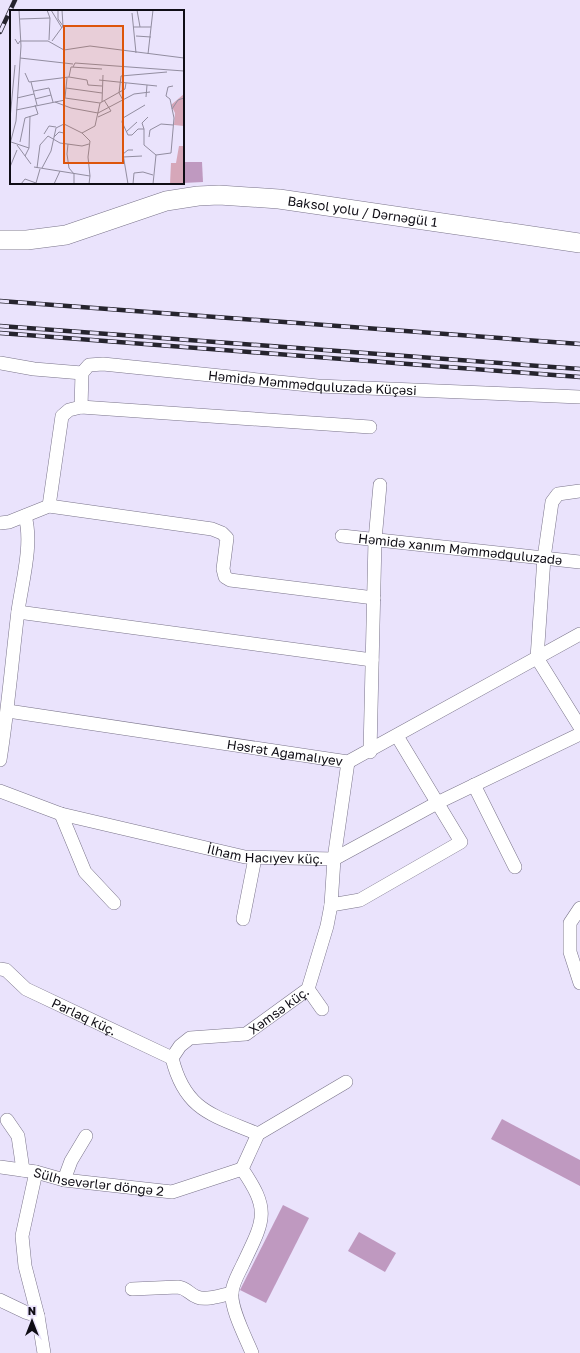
<svg xmlns="http://www.w3.org/2000/svg" width="580" height="1353" viewBox="0 0 580 1353" font-family="'Golos Text',sans-serif">
	<style>
		.building { fill: #bf99c0 }
		.lines { fill: none; stroke-linecap: round; stroke-linejoin: round }
		.street-casing { stroke: #7a748a; stroke-width: 14 }
		.secondary-casing { stroke: #7a748a; stroke-width: 20 }
		.street { stroke: #fff; stroke-width: 13 }
		.secondary { stroke: #fff; stroke-width: 19 }
		.rail-casing { stroke: #26242e; stroke-width: 4.5 }
		.rail { stroke: #eae3fc; stroke-width: 3; stroke-dasharray: 9; stroke-linecap: butt }
		.labels { text-anchor: middle; dominant-baseline: central; stroke-width: 3; stroke-linejoin: round; paint-order: stroke }
		.street-label { font-size: 13px; fill: #0f0d15; stroke: #eae3fc }
		.inset-road { fill: none; stroke: #928da0; stroke-width: 1 }
		.view { fill: #dd550c; fill-opacity: 0.15; stroke: #dd550c; stroke-width: 2 }
		.inset-edge { fill: none; stroke: #0f0d15; stroke-width: 2 }
	</style>
	<rect width="100%" height="100%" fill="#eae3fc"/>
	<!-- building -->
	<g class="building">
		<path d="M183,162H202L203,182L183,183Z"/>
		<path d="M502,1119L580,1160V1186L491,1139Z"/>
		<path d="M283,1205L309,1218L266,1303L240,1290Z"/>
		<path d="M359,1232L396,1253L385,1272L348,1251Z"/>
	</g>
	<g class="lines">
		<!-- street casing -->
		<g class="street-casing">
			<g id="street">
				<path d="M0,363L34,369L82,373"/>
				<path id="s1" d="M81,407L82,373L89,365L103,364L318,386L580,397"/>
				<path d="M580,491L558,494L552,502L544,558L537,658L580,727"/>
				<path d="M49,506L62,416L69,410L81,407L370,427"/>
				<path d="M0,523L9,522L49,506L212,529L222,533L227,538L223,569L225,577L230,580L374,598"/>
				<path id="s2" d="M342,536L580,562"/>
				<path d="M18,612L372,660"/>
				<path id="s3" d="M8,711L348,762L580,634"/>
				<path d="M370,752L375,540L380,485"/>
				<path d="M0,760C8,710 12,660 18,611C22,582 33,544 25,516"/>
				<path d="M474,785L515,867"/>
				<path id="s4" d="M0,791L61,814L245,857L334,859L437,803L580,734"/>
				<path d="M61,814L85,872L114,903"/>
				<path d="M331,905L360,900L461,842L397,736"/>
				<path d="M580,908L570,923V952L580,983"/>
				<path d="M243,919L255,858"/>
				<path id="s5" d="M0,969L6,970L26,989L172,1058"/>
				<path d="M308,989L322,1009"/>
				<path d="M7,1120L18,1136L23,1170"/>
				<path d="M258,1134L346,1082"/>
				<path id="s6" d="M0,1167L36,1172L64,1180L172,1192L242,1169"/>
				<path d="M36,1172L22,1236L25,1266L38,1316L44,1353"/>
				<path d="M64,1180L71,1161L86,1136"/>
				<path d="M132,1289L178,1287C187,1288 189,1294 197,1297C206,1301 222,1295 232,1293"/>
				<path d="M0,1300L25,1312L38,1316"/>
				<path id="s7" d="M252,1353C246,1338 230,1308 232,1292C233,1282 239,1273 243,1264C264,1220 271,1211 242,1169L258,1134C213,1115 185,1111 172,1058L180,1046L190,1038L246,1034L308,989L327,926L331,905L334,859L348,762"/>
			</g>
		</g>
		<!-- secondary casing -->
		<g class="secondary-casing">
			<g id="secondary">
				<path id="s8" d="M0,240H27L66,235L166,201L198,196L219,195L279,199L580,243"/>
			</g>
		</g>
		<!-- street -->
		<use href="#street" class="street"/>
		<!-- secondary -->
		<use href="#secondary" class="secondary"/>
		<!-- rail casing -->
		<g class="rail-casing">
			<g id="rail">
				<path d="M0,32L15,0"/>
				<path d="M0,301L580,344"/>
				<path d="M0,326L580,369"/>
				<path d="M0,333L580,377"/>
			</g>
		</g>
		<!-- rail -->
		<use href="#rail" class="rail"/>
	</g>
	<g class="labels">
		<!-- street labels -->
		<g class="street-label">
			<text stroke="none"><textPath href="#s8" startOffset="370">Baksol yolu / Dərnəgül 1</textPath></text>
			<text stroke="none"><textPath href="#s1" startOffset="269">Həmidə Məmmədquluzadə Küçəsi</textPath></text>
			<text stroke="none"><textPath href="#s2" startOffset="119">Həmidə xanım Məmmədquluzadə</textPath></text>
			<text stroke="none"><textPath href="#s3" startOffset="280">Həsrət Ağamalıyev</textPath></text>
			<text stroke="none"><textPath href="#s4" startOffset="274">İlham Hacıyev küç.</textPath></text>
			<text stroke="none"><textPath href="#s7" startOffset="482">Xəmsə küç.</textPath></text>
			<text stroke="none"><textPath href="#s5" startOffset="98">Parlaq küç.</textPath></text>
			<text stroke="none"><textPath href="#s6" startOffset="100">Sülhsevərlər döngə 2</textPath></text>
		</g>
	</g>
	<!-- overview -->
	<g transform="translate(10 10)">
		<rect width="174" height="174" fill="#eae3fc"/>
		<path d="M174,84V116L164,115L165,103L161,95ZM169,136H174V174H160L161,153H166Z" fill="#d6a7b9"/>
		<path class="inset-road" d="M37,0L40,8L39,30M41,0L52,18M48,0V9L53,16M127,0L130,17M122,3L126,43M10,9L40,8M123,17H141M126,26L141,27M5,29L8,34L10,31H38L54,40L80,36L174,48M42,31L53,16L52,0M138,44L143,0M10,48L63,54M63,57L65,53L174,61M15,63L19,72L59,67L77,70L78,75L92,76M59,67L61,57L92,59M89,70L147,76M21,72L27,95M56,78L92,83M24,81L39,78L43,92M156,86L158,77L163,76M136,87L137,75M7,88L24,84M55,88L90,93L115,79L116,73M55,88L57,68M25,89L41,85M113,90L109,83L111,66L157,62M45,92L61,98L88,103L124,84L140,82M92,92L93,65M135,95L113,108L112,112L118,125H122L128,119H134V135L146,145L143,174M162,99L168,90L174,88M6,100L55,90M88,107L101,101L94,90M0,109L5,55M134,119L132,113L138,107M116,122L127,112M34,124L39,116L46,117M44,127L49,122L54,123M139,127L140,120L151,114L163,115M1,132L19,138M10,132L15,108L28,104L25,95M0,134L6,111L11,36L9,0M58,134L57,144L59,158L64,164V174M7,135L21,154M146,145L161,143L164,108L160,89L156,86M15,146L19,138L20,106M113,147L132,146M0,157L7,140M24,157L80,166L79,174M27,158L30,135L38,126L50,133L72,136L79,134M32,158L41,141L46,118L54,114L72,123M80,166L78,147L80,131L72,123L85,116L90,93M11,174L15,169L26,173L30,159M44,174L50,161M118,174L113,144L118,140H123M123,174L124,163L133,162L143,165"/>
		<path class="view" d="M54,16H113V153H54Z"/>
		<rect width="174" height="174" class="inset-edge"/>
	</g>
	<!-- north arrow -->
	<g transform="translate(32 1321)" stroke="#eae3fc" stroke-width="3" paint-order="stroke">
	<path d="M0-3L7 15L0 10L-7 15Z" fill="#0f0d15"/>
	<text y="-6" font-size="11" font-weight="bold" text-anchor="middle" fill="#0f0d15">N</text>
	</g>
</svg>
